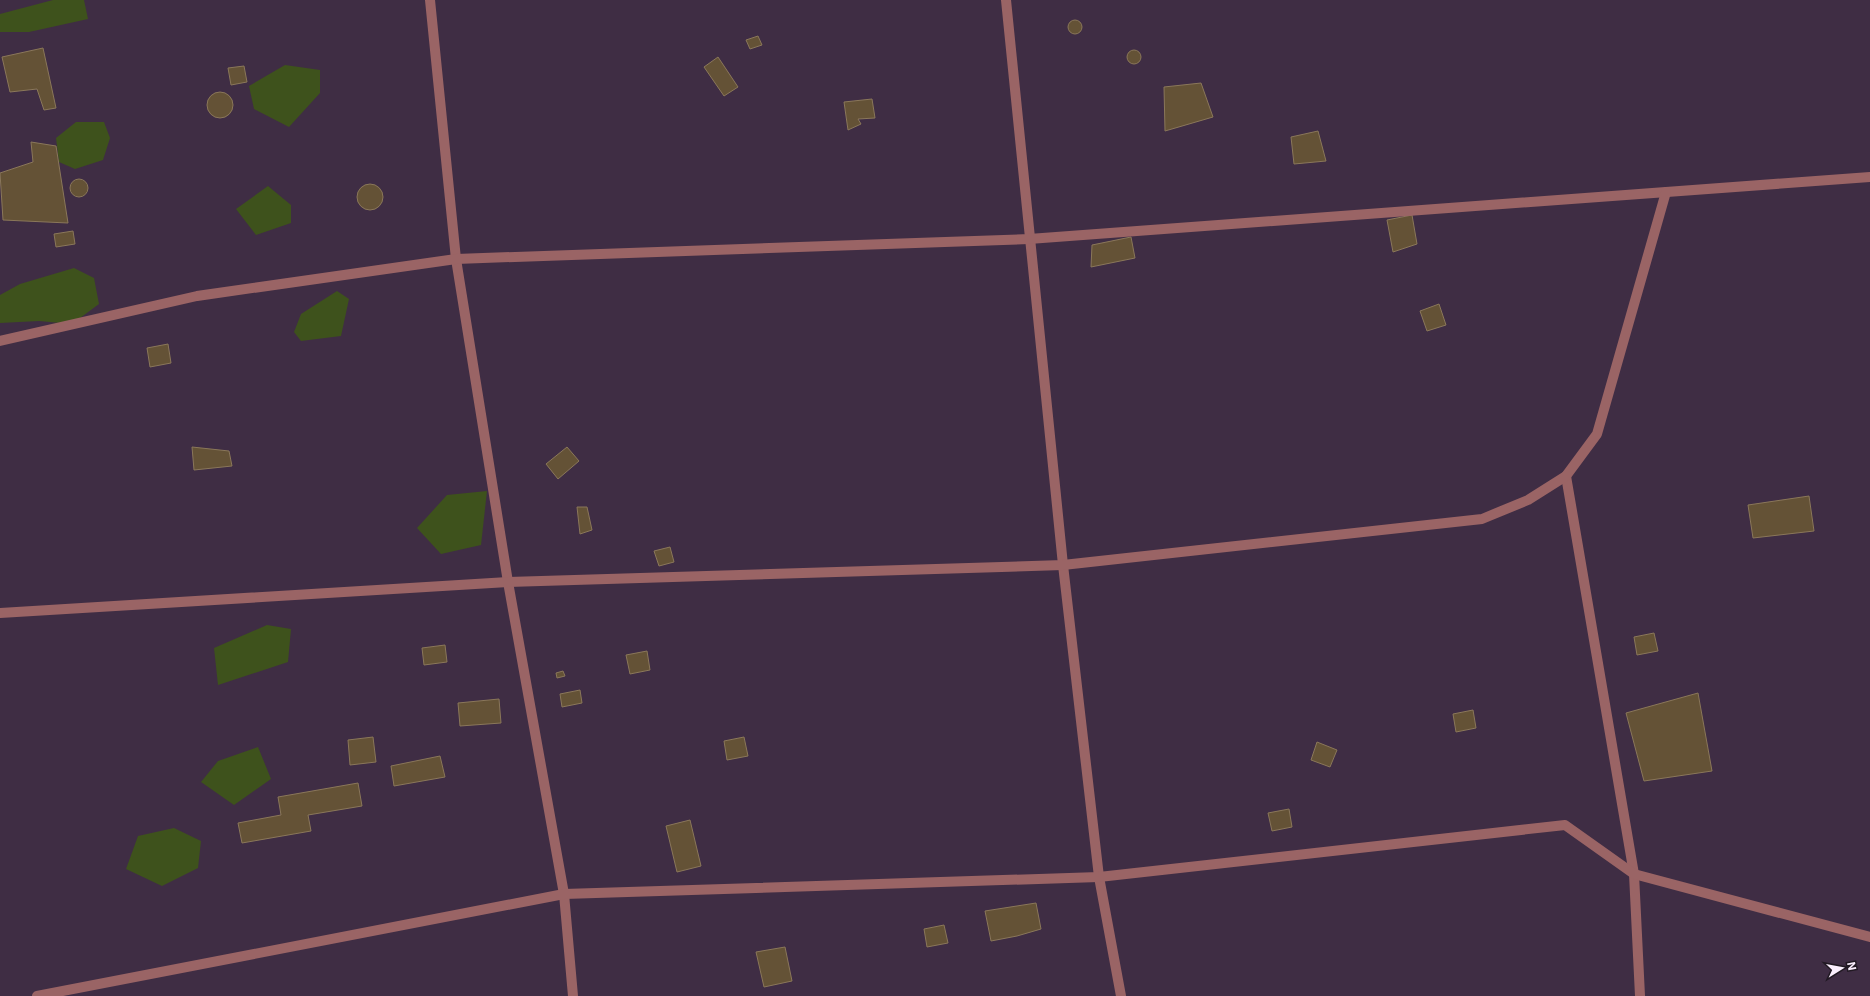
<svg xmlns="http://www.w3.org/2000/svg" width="1870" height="996" viewBox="0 0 1870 996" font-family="Inter,sans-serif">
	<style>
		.green { fill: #3e521c }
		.building { fill: #645236; stroke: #8a775a }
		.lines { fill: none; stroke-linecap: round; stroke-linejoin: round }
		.minor { stroke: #9a6465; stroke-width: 10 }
	</style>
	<rect width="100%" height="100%" fill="#3f2d44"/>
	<!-- green -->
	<g class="green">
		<path d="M53,0H84L88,19L29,32H0V14Z"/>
		<path d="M285,65L320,70V93L289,127L254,109L249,86Z"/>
		<path d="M76,122H104L110,138L103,160L75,169L59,162L56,138Z"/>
		<path d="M268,186L291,205V223L256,235L236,209Z"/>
		<path d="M74,268L94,278L99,304L72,324L39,321L0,323V295L20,284Z"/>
		<path d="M337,291L349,299L341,336L301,341L294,332L301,314Z"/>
		<path d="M487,491L481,545L441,554L417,528L447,495Z"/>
		<path d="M267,625L291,629L288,662L218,685L214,648Z"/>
		<path d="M258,747L271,779L234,805L201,782L218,761Z"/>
		<path d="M174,828L201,841L198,868L162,886L126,869L138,836Z"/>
	</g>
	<!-- building -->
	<g class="building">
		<circle cx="1075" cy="27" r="7"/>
		<path d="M758,36L762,45L750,49L746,40Z"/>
		<path d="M43,48L56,108L44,110L37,89L10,92L2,57Z"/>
		<circle cx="1134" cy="57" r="7"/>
		<path d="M718,57L738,87L724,96L704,67Z"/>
		<path d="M244,66L247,82L231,85L228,68Z"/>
		<path d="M1201,83L1213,117L1165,131L1164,87Z"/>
		<circle cx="220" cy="105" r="13"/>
		<path d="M872,99L875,118L858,119L861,124L848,130L844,102Z"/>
		<path d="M1318,131L1326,161L1294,164L1291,137Z"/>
		<path d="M31,142L56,146L68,223L3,220L0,173L33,162Z"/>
		<circle cx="79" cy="188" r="9"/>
		<circle cx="370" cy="197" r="13"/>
		<path d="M1412,215L1417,244L1393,252L1387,220Z"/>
		<path d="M73,231L75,244L56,247L54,234Z"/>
		<path d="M1131,237L1135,258L1091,267L1092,245Z"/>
		<path d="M1439,304L1446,325L1427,331L1420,311Z"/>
		<path d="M168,344L171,363L150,367L147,348Z"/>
		<path d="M192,447L229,451L232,466L194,470Z"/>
		<path d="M567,447L579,461L558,479L546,464Z"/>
		<path d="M1809,496L1814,531L1753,538L1748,505Z"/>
		<path d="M577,507H587L592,530L580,534Z"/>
		<path d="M670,547L674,562L659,566L654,551Z"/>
		<path d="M1654,633L1658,651L1637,655L1634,637Z"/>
		<path d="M445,645L447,662L424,665L422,648Z"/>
		<path d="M647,651L650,670L630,674L626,655Z"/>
		<path d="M563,671L565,676L557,678L556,673Z"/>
		<path d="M580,690L582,703L562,707L560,694Z"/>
		<path d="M1698,693L1712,771L1644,781L1626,713Z"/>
		<path d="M499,699L501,723L460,726L458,703Z"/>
		<path d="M1473,710L1476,728L1456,732L1453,714Z"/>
		<path d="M373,737L376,762L350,765L348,740Z"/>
		<path d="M744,737L748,756L727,760L724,741Z"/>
		<path d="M1317,742L1337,750L1330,767L1311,760Z"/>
		<path d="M440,756L445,777L394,786L391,766Z"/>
		<path d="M358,783L362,806L308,815L311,831L242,843L238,823L281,815L278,797Z"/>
		<path d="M1289,809L1292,827L1272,831L1268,813Z"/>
		<path d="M690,820L701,866L677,872L666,826Z"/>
		<path d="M1036,903L1041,929L1017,936L991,941L985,911Z"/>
		<path d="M944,925L948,943L927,947L924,929Z"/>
		<path d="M785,947L792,981L764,987L756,952Z"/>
	</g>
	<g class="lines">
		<!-- minor -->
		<g class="minor">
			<path d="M430,0L456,259L508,582L564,894L573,996"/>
			<path d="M1006,0L1063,565L1099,877L1121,996"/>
			<path d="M0,341L197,296L456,259L1029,239L1870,177"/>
			<path d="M1566,476L1634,874L1640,996"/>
			<path d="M0,613L508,582L1063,565L1482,519L1528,500L1566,476L1597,434L1666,192"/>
			<path d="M37,996L564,894L1099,877L1565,825L1634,874L1870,937"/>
		</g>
	</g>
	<!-- north arrow -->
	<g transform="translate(1842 968) rotate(79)" stroke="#211923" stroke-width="3" paint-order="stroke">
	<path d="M0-3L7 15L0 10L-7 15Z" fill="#fbeffe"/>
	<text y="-6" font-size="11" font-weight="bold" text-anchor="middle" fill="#fbeffe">N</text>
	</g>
</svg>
